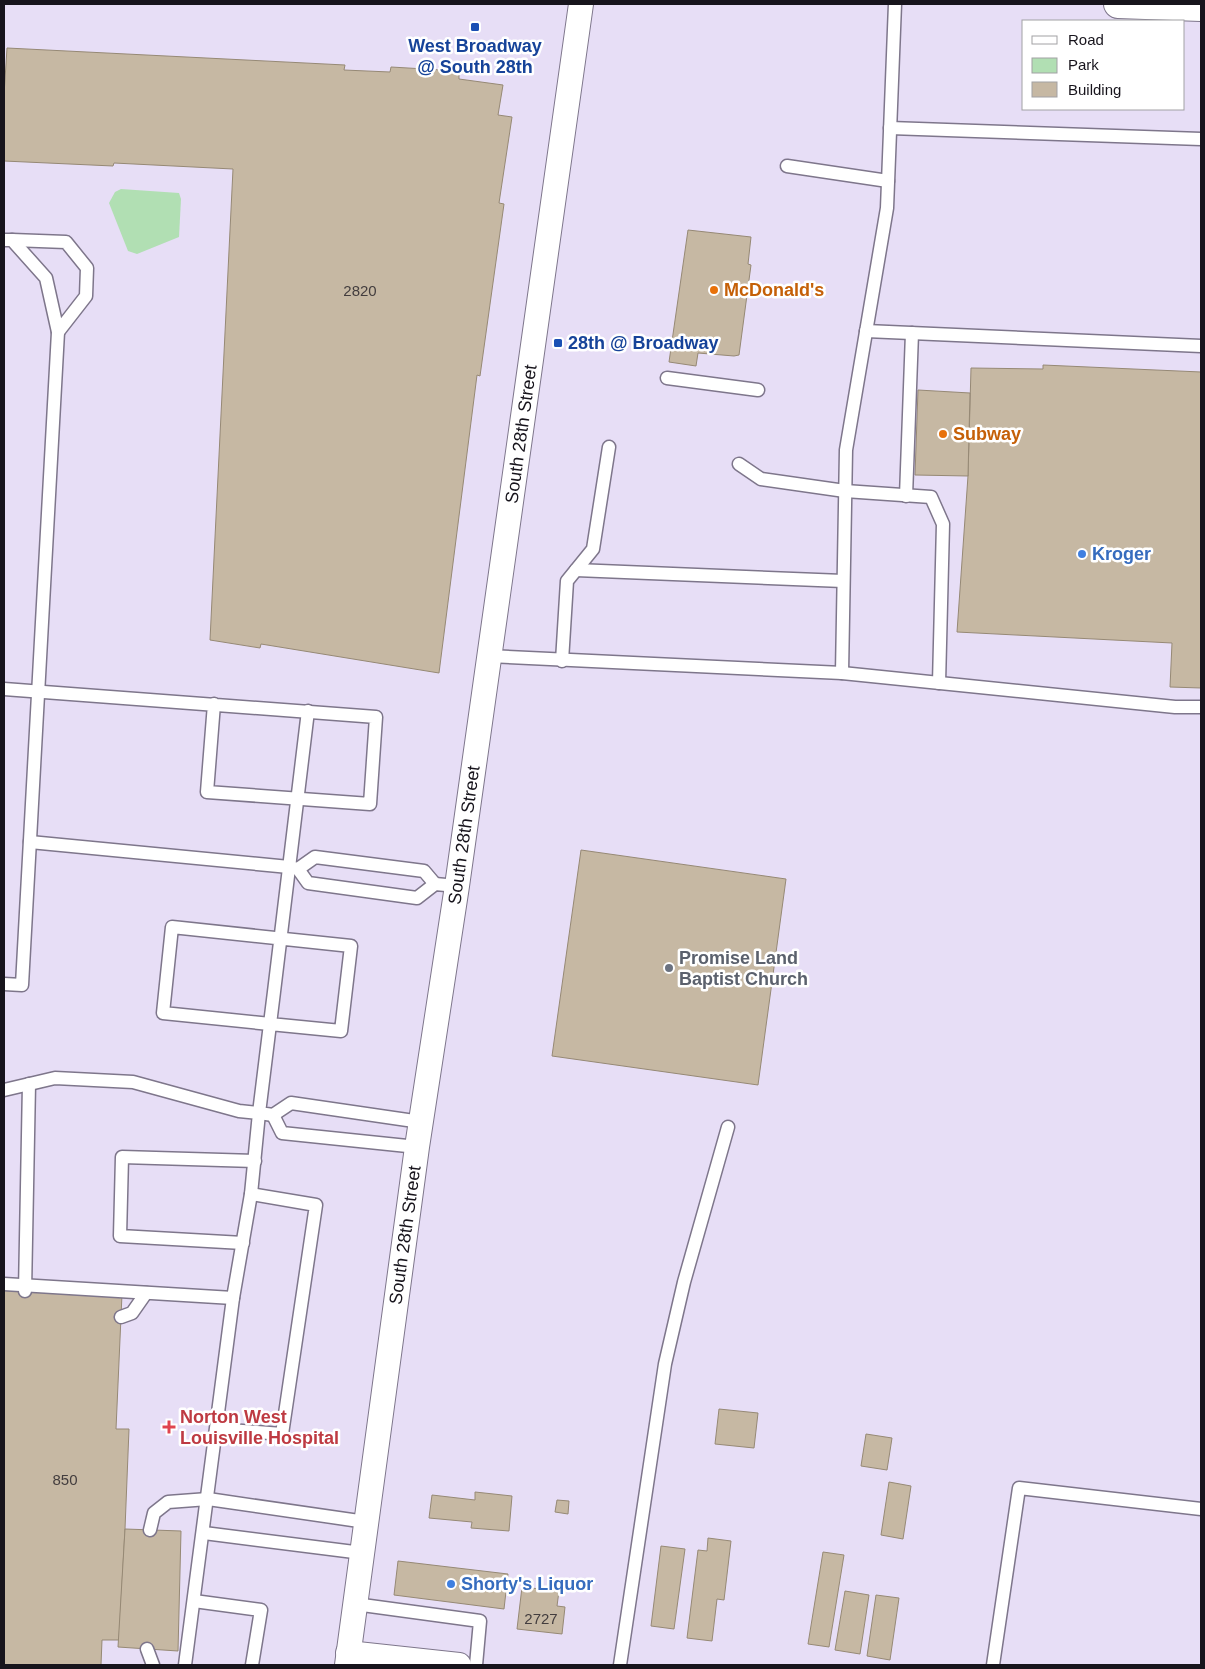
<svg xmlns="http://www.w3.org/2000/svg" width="1205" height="1669" viewBox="0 0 1205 1669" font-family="Arial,sans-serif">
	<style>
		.green { fill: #b1dfb3 }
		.building { fill: #c6b8a3; stroke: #968975 }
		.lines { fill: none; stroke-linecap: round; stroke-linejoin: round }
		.lane-casing { stroke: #7e768b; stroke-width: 15 }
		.street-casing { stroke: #7e768b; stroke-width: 26 }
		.secondary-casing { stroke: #7e768b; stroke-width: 30 }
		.lane { stroke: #fff; stroke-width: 12 }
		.street { stroke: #fff; stroke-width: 24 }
		.secondary { stroke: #fff; stroke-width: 28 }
		.transit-dot { fill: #1a4fb4; stroke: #fff; stroke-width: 2 }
		.food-dot { fill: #e8710a; stroke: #fff; stroke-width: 2 }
		.shop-dot { fill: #3f7fe0; stroke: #fff; stroke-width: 2 }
		.worship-dot { fill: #6b7280; stroke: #fff; stroke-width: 2 }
		.health-dot { fill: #e0444e; stroke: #fff; stroke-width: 2 }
		.labels { text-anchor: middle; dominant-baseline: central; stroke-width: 5; stroke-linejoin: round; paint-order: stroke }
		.number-label { font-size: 15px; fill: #433d3e }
		.transit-label { font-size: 18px; font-weight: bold; fill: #164399; stroke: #fff }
		.food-label { font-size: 18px; font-weight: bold; fill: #c56008; stroke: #fff; text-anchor: start }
		.street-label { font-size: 18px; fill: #17141c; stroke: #fff }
		.shop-label { font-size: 18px; font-weight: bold; fill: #366cbe; stroke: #fff; text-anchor: start }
		.worship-label { font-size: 18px; font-weight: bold; fill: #5b616d; stroke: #fff; text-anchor: start }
		.health-label { font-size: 18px; font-weight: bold; fill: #be3a42; stroke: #fff; text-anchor: start }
	</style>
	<rect width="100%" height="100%" fill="#e7def6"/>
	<!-- green -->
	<path class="green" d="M121,189L179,193L181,199L179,237L137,254L128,251L109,203L115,192Z"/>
	<!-- building -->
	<g class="building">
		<path d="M7,48L345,65L344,70L390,72L391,67L459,71V79L503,85L498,115L512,117L499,203L504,204L480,376L477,375L439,673L261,644L260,648L210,640L233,169L114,163L113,166L4,161V95Z"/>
		<path d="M688,230L751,237L748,264L751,265L739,355L734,356L698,353L696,366L669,362Z"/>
		<path d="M1043,365L1201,372V688L1170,687L1172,643L957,632L968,476L971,368L1043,369Z"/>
		<path d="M918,390L970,393L968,476L915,475Z"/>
		<path d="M581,850L786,879L758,1085L552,1056Z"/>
		<path d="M4,1290L122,1294L116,1429H129L125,1529L119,1640H102L101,1665H4Z"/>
		<path d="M719,1409L758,1413L754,1448L715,1444Z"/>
		<path d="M866,1434L892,1438L887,1470L861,1466Z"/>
		<path d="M889,1482L911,1486L903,1539L881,1535Z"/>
		<path d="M475,1492L512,1496L509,1531L471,1528L472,1522L429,1518L432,1495L475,1500Z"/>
		<path d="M557,1500L569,1501L568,1514L555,1512Z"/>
		<path d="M125,1529L181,1531L178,1651L118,1647Z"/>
		<path d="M708,1538L731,1541L724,1600L717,1599L712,1641L687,1638L698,1550L707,1551Z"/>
		<path d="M661,1546L685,1549L674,1629L651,1626Z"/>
		<path d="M823,1552L844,1555L829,1647L808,1644Z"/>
		<path d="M398,1561L508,1574L504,1609L394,1595Z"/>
		<path d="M522,1587L559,1591L557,1606L565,1607L562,1634L517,1629Z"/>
		<path d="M845,1591L869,1595L860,1654L835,1650Z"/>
		<path d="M876,1595L899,1598L890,1660L867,1656Z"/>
	</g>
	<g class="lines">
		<!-- lane casing -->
		<g class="lane-casing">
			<g id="lane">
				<path d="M890,128L1201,139"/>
				<path d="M787,166L888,181"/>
				<path d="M4,240H12L46,278L58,332L22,985L4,984"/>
				<path d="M12,240L66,242L87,268L86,296L58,332"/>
				<path d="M866,331L1201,346"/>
				<path d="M667,378L758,390"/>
				<path d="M739,464L761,479L845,491L931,497L943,524L939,683"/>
				<path d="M906,496L912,333"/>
				<path d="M576,570L843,581"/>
				<path d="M489,656L842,673L1175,707H1201"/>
				<path d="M562,661L567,581L593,549L609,447"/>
				<path d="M842,673L846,450L887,208L895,4"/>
				<path d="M4,689L376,717L370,804L207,792L214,704"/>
				<path d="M308,711C295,816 283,920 270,1024L163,1013L172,927L351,946L341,1031L270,1024L259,1113L273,1115L291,1103L421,1122"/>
				<path d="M30,842L289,867L298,869L308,883L417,898L435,884L457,886"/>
				<path d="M298,869L315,857L424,871L435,884"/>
				<path d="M4,1090L55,1078L133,1082L239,1111L259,1113L251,1194L233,1298L185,1665"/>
				<path d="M273,1115L282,1133L417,1147"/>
				<path d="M243,1243L120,1236L122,1157L255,1161"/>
				<path d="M4,1284L233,1298"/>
				<path d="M25,1291L29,1084"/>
				<path d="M121,1317L132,1313L146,1293"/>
				<path d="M217,1429L282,1434L316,1205L251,1194"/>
				<path d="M150,1530L154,1513L168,1502L208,1499L366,1522"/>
				<path d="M204,1533L362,1553"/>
				<path d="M194,1601L261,1610L252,1665"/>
				<path d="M355,1604L480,1621L476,1665"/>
				<path d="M147,1649L153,1665"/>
				<path d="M620,1665L665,1364L684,1282L728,1127"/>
				<path d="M993,1665L1019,1488L1201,1509"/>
			</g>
		</g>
		<!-- street casing -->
		<g class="street-casing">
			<g id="street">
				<path d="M348,1653L459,1665"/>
				<path d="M347,1665L417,1147L457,886L581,4"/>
			</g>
		</g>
		<!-- secondary casing -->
		<g class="secondary-casing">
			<path id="secondary" d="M1118,4L1201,7"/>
		</g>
		<!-- lane -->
		<use href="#lane" class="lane"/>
		<!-- street -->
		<use href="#street" class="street"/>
		<!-- secondary -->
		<use href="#secondary" class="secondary"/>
	</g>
	<!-- markers -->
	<g class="transit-dot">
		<rect x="470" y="22" width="10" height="10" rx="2.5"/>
		<rect x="553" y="338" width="10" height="10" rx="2.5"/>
	</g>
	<g class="food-dot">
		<circle cx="714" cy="290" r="5"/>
		<circle cx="943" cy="434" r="5"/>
	</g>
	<g class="shop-dot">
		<circle cx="1082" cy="554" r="5"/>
		<circle cx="451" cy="1584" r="5"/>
	</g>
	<circle class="worship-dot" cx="669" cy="968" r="5"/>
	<path class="health-dot" d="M166.5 1419.5h5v5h5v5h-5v5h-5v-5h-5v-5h5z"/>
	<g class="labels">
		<!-- number labels -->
		<g class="number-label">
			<text x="360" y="290">2820</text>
			<text x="65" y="1479">850</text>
			<text x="541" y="1618">2727</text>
		</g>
		<!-- transit labels -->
		<g class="transit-label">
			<text x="475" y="46">West Broadway<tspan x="475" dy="21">@ South 28th</tspan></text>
			<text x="568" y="343" text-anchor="start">28th @ Broadway</text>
		</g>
		<!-- food labels -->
		<g class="food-label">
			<text x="724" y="290">McDonald's</text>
			<text x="953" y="434">Subway</text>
		</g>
		<!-- street labels -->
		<g class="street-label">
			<text transform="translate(521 434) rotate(-82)">South 28th Street</text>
			<text transform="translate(464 835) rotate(-82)">South 28th Street</text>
			<text transform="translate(405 1235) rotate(-82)">South 28th Street</text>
		</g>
		<!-- shop labels -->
		<g class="shop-label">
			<text x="1092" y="554">Kroger</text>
			<text x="461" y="1584">Shorty's Liquor</text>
		</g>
		<!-- worship labels -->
		<g class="worship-label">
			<text x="679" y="958">Promise Land<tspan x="679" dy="21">Baptist Church</tspan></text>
		</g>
		<!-- health labels -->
		<g class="health-label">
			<text x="180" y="1417">Norton West<tspan x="180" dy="21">Louisville Hospital</tspan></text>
		</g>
	</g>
	<!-- border -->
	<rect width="1205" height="1669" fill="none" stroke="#17141c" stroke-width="10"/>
	<!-- legend -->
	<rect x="1022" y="20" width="162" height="90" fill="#ffffff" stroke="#a2a1a4"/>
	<rect x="1032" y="36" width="25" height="8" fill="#ffffff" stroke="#a2a1a4"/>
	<text x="1068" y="45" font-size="15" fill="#17141c">Road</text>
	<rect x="1032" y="58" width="25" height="15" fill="#b1dfb3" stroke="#a2a1a4"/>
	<text x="1068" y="70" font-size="15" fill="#17141c">Park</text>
	<rect x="1032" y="82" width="25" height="15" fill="#c6b8a3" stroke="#a2a1a4"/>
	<text x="1068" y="95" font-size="15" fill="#17141c">Building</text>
</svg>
